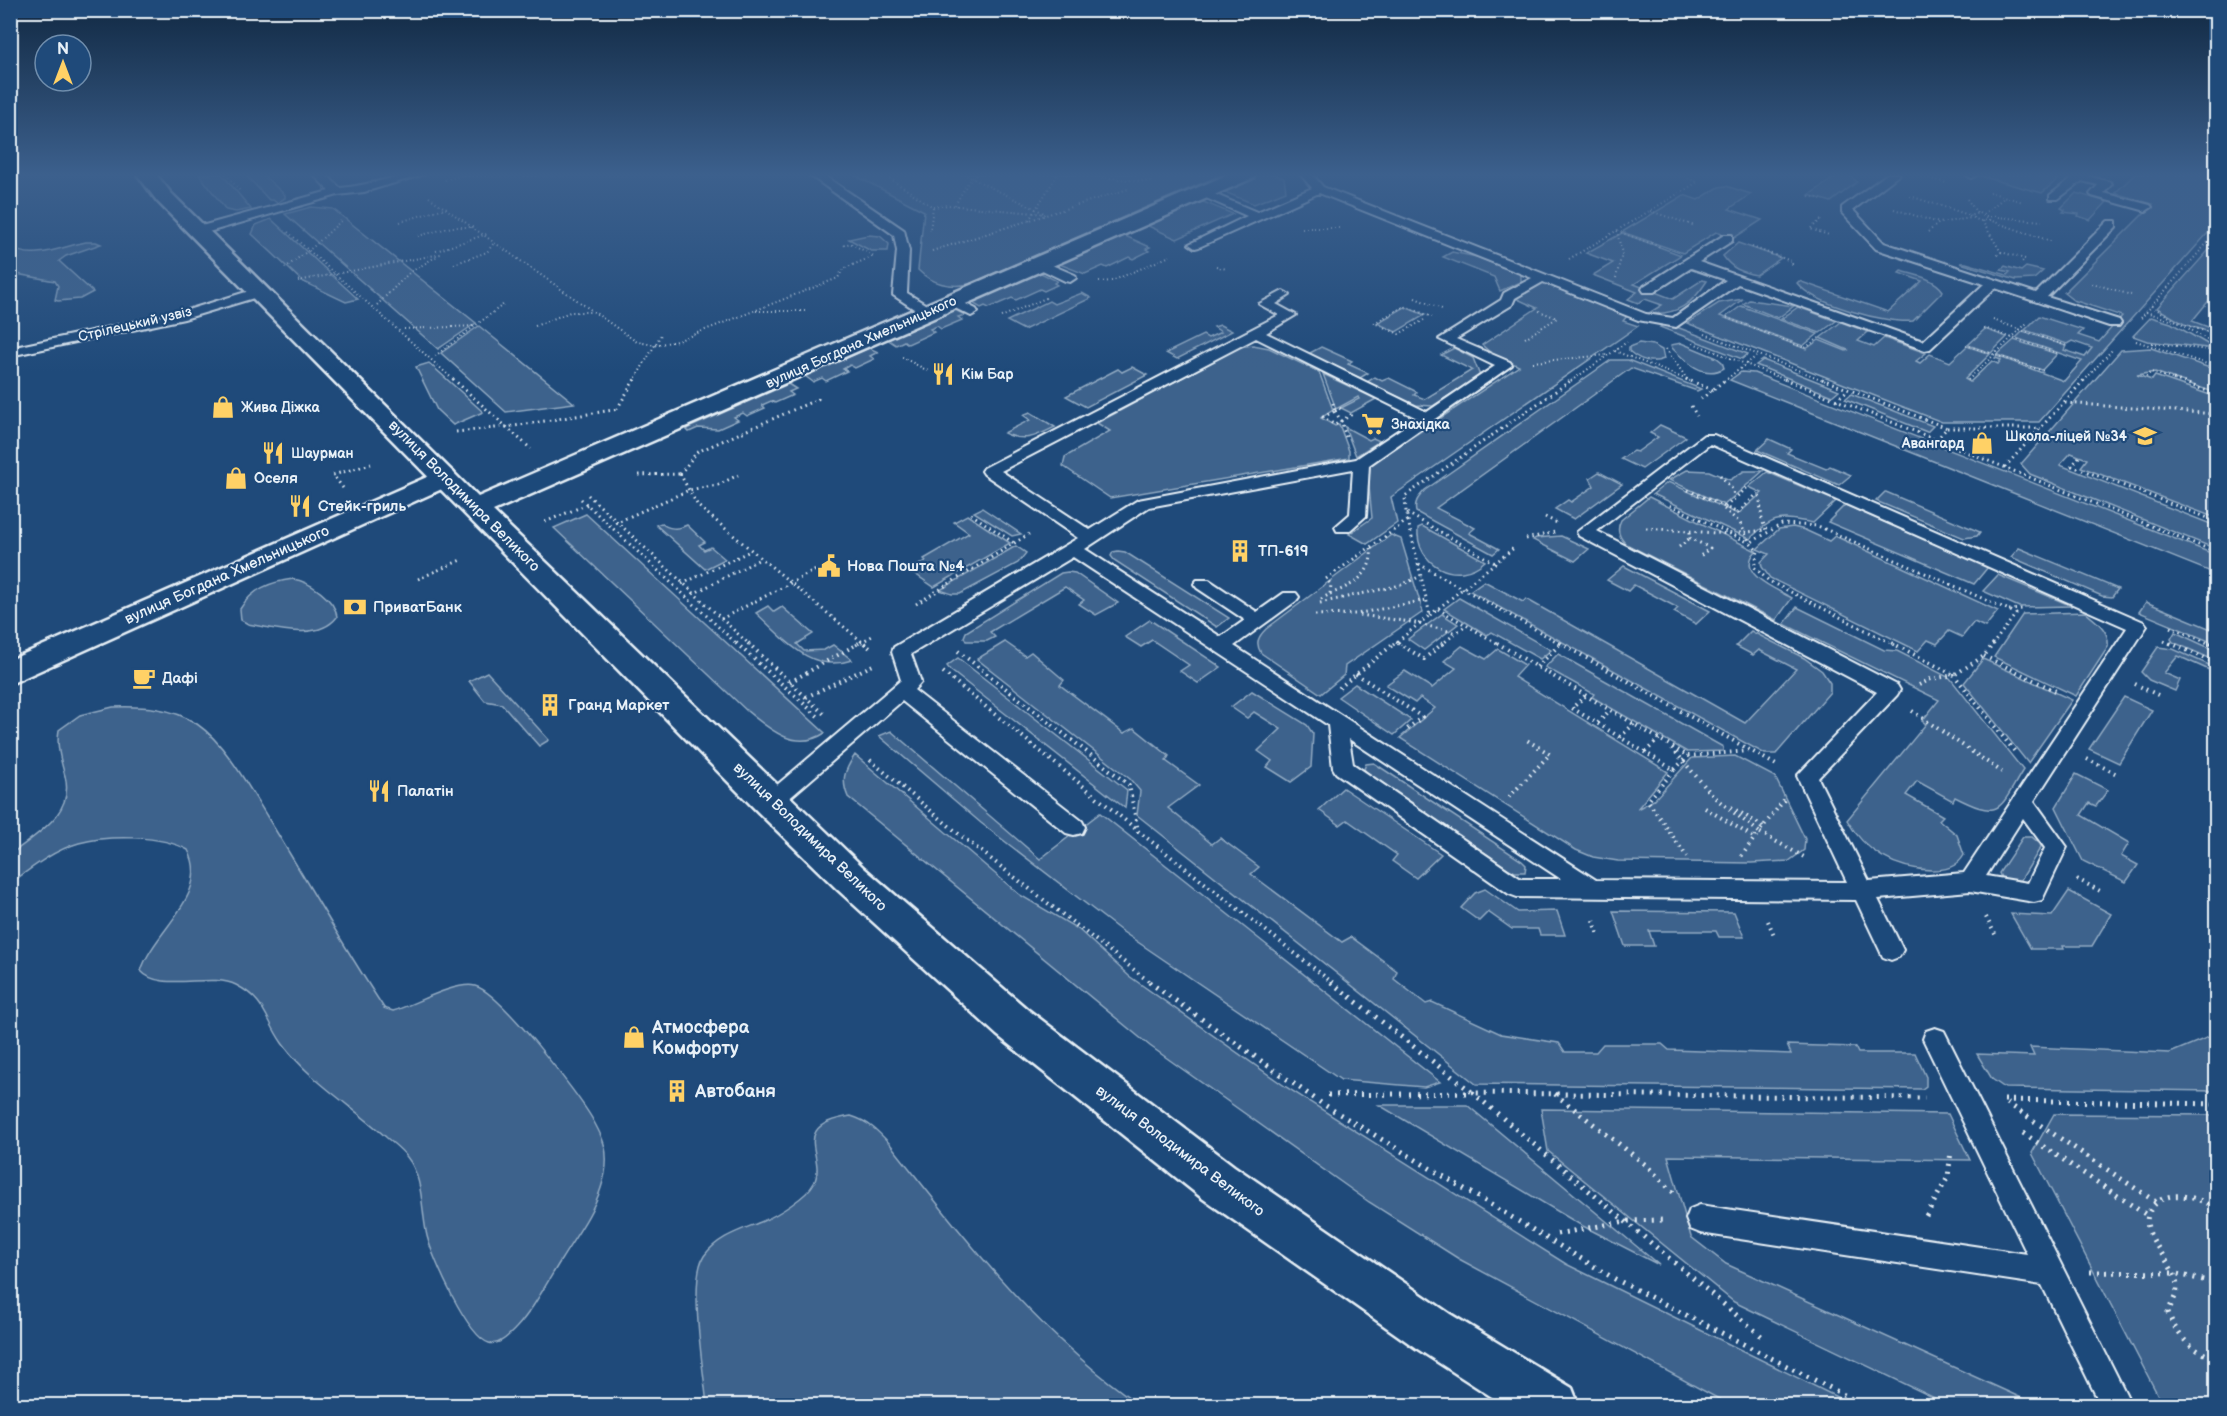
<svg xmlns="http://www.w3.org/2000/svg" width="2227" height="1416" viewBox="0 0 2227 1416" font-family="'Balsamiq Sans',sans-serif">
	<style>
		.green { fill: #3c628c; stroke: #92aac2; stroke-width: 1.5 }
		.lines { fill: none; stroke-linecap: round; stroke-linejoin: round }
		.lane-casing { stroke: #e8f1f8; stroke-width: 4 }
		.street-casing { stroke: #e8f1f8; stroke-width: 5 }
		.secondary-casing { stroke: #e8f1f8; stroke-width: 5 }
		.path-far3 { stroke: #e8f1f8; stroke-width: 2; stroke-dasharray: 1 3; stroke-linecap: butt }
		.path-far2 { stroke: #e8f1f8; stroke-width: 3; stroke-dasharray: 1.5 4; stroke-linecap: butt }
		.path-far1 { stroke: #e8f1f8; stroke-width: 4; stroke-dasharray: 1.5 4.5; stroke-linecap: butt }
		.path { stroke: #e8f1f8; stroke-width: 5; stroke-dasharray: 2 6; stroke-linecap: butt }
		.lane { fill: #1f4a7a; fill-rule: evenodd }
		.street { fill: #1f4a7a; fill-rule: evenodd }
		.secondary { fill: #1f4a7a; fill-rule: evenodd }
		.labels { text-anchor: middle; dominant-baseline: central; stroke-width: 4.5; stroke-linejoin: round; paint-order: stroke }
		.far-street-label { font-size: 14px; fill: #e8f1f8; stroke: #1f4a7a }
		.far-poi-label { font-size: 14px; font-weight: bold; fill: #e8f1f8; stroke: #1f4a7a; text-anchor: start }
		.poi-label { font-size: 15px; font-weight: bold; fill: #e8f1f8; stroke: #1f4a7a; text-anchor: start }
		.street-label { font-size: 15px; fill: #e8f1f8; stroke: #1f4a7a }
		.near-poi-label { font-size: 18px; font-weight: bold; fill: #e8f1f8; stroke: #1f4a7a; text-anchor: start }
	</style>
	<rect width="100%" height="100%" fill="#1f4a7a"/>
	<filter id="ink" filterUnits="userSpaceOnUse"><feTurbulence type="fractalNoise" baseFrequency=".0167" numOctaves="2"/><feDisplacementMap in="SourceGraphic" scale="12" xChannelSelector="R" yChannelSelector="G"/><feConvolveMatrix kernelMatrix="1 2 1 2 8 2 1 2 1" color-interpolation-filters="sRGB"/></filter>
	<g filter="url(#ink)">
		<!-- green -->
		<g class="green">
			<path d="M199,174H222L251,209L236,212L226,210Z"/>
			<path d="M245,174H262L285,195V198L277,203L273,200H269Z"/>
			<path d="M852,174H1223L969,284C951,288 932,284 918,270L924,211Z"/>
			<path d="M1260,174H1273L1284,178L1286,191L1254,204L1222,191Z"/>
			<path d="M1840,174L1850,175L1857,182L1831,202L1809,195Z"/>
			<path d="M1982,174H2032L2059,178L2042,193L1980,176Z"/>
			<path d="M2135,174H2216V224L2039,422H1942L1687,323L1719,303L1743,299L1720,316L1806,349L1819,340L1846,351L1848,350L1820,338L1841,322L1868,332L1858,341L1874,347L1884,338L1926,353L1916,361L1920,363L1930,354L1950,362L1967,346L1990,354L1965,379L1970,382L1992,361L1998,364L2001,360L1995,358L1997,356L2064,381L2082,361L2016,338L2023,331L2066,346L2064,350L2085,357L2092,348L2072,341L2067,344L2025,330L2039,316L2083,330L2078,335L2099,342L2122,316L2073,300L2064,293L2153,204L2115,193Z"/>
			<path d="M1726,186L1751,194L1729,209L1762,220L1734,238L1716,232L1683,253L1622,232L1684,195L1698,200L1719,187Z"/>
			<path d="M2076,193L2107,202L2090,220L2078,216L2079,214L2063,212L2065,210L2061,208Z"/>
			<path d="M1201,201L1233,214L1177,239L1146,225Z"/>
			<path d="M311,207L333,209L476,323L438,349L285,214Z"/>
			<path d="M271,219L358,299L346,302L302,281L252,234L256,225Z"/>
			<path d="M1622,233L1681,255L1634,284L1673,299L1702,280L1707,281C1693,303 1677,316 1649,313L1662,305L1645,299L1638,303L1628,299L1637,292L1593,275L1613,263L1586,253Z"/>
			<path d="M868,235L880,236L889,244L888,251H871L849,239Z"/>
			<path d="M1123,235L1150,247L1146,249L1149,251L1133,259L1129,257L1107,268L1103,266L1085,274L1059,264Z"/>
			<path d="M86,242H96L101,244L66,256L59,261L93,292L80,299L58,301L55,300L58,286L55,281L11,273V247C31,262 63,246 86,242Z"/>
			<path d="M2216,242V292L2192,321L2216,330V334L2184,324L2157,308Z"/>
			<path d="M1738,243L1781,258L1756,275C1741,272 1732,269 1723,256Z"/>
			<path d="M1452,252L1477,257L1521,274V282L1500,291L1494,277L1443,257Z"/>
			<path d="M1960,263H1966L2007,275L2010,272L2001,270L2005,266L2021,271L2026,267L2043,271L2034,279L2016,280Z"/>
			<path d="M1901,271C1915,275 1934,278 1943,291L1913,321C1886,324 1813,304 1797,283L1799,281L1888,312L1922,281L1899,273Z"/>
			<path d="M1039,272L1057,281L1054,283L1057,285L1044,291L1040,289L1016,300L1012,298L989,308L985,306L981,308L971,302Z"/>
			<path d="M1543,281L1627,316L1623,321L1638,326L1391,497L1397,523L1367,544L1349,534L1372,518L1367,467L1519,366L1491,353L1482,345L1537,308L1515,298Z"/>
			<path d="M1082,293L1091,298L1024,330L1007,321L1049,301L1054,304Z"/>
			<path d="M1749,300L1794,306L1778,318L1743,304Z"/>
			<path d="M1741,306L1818,334L1803,346L1726,317Z"/>
			<path d="M1405,307L1425,315L1396,332L1377,323Z"/>
			<path d="M1798,307L1836,321L1820,333L1781,319Z"/>
			<path d="M955,310L965,315L958,317L962,320L941,329L937,326L930,329L934,332L908,344L904,341L896,345L887,339Z"/>
			<path d="M2151,317L2171,323L2216,349L2147,341L2133,336Z"/>
			<path d="M1666,323L1748,354L1742,359L1660,327Z"/>
			<path d="M1220,325L1232,331L1177,359L1166,353L1203,335L1208,338L1221,332L1214,327Z"/>
			<path d="M479,326L574,403L506,412L441,353Z"/>
			<path d="M1985,329L2007,337L1991,353L1968,345Z"/>
			<path d="M2014,340L2057,354L2042,370L1997,355Z"/>
			<path d="M1639,343L1653,345L1662,350L1664,359C1651,364 1640,361 1629,351V347Z"/>
			<path d="M1681,343L1717,358L1722,362L1724,368C1704,380 1685,361 1672,348L1671,345Z"/>
			<path d="M1253,345L1269,348L1319,372L1333,410L1321,418L1335,426L1339,424L1349,451V458L1110,498L1063,466L1065,457L1110,431L1097,423L1239,347Z"/>
			<path d="M1321,347L1352,361L1348,364L1368,373L1360,378L1308,354Z"/>
			<path d="M869,348L878,352L870,356L874,359L855,368L850,365L843,369L847,371L826,381L822,378L813,382L805,376Z"/>
			<path d="M1454,348L1473,358L1480,376L1433,406L1416,405L1367,382L1375,377L1382,381L1389,378L1417,392L1414,395L1425,399L1472,370L1441,355Z"/>
			<path d="M2151,348L2216,370V393L2155,372L2137,375L2152,380L2155,376L2216,397L2214,401L2216,402V518L2081,467L2087,459L2071,453L2060,465L2216,526V549L2030,474L2021,464L2121,350Z"/>
			<path d="M1611,360H1628L1701,389L1697,391L1631,368L1436,508L1475,528L1469,533L1499,549L1493,554L1416,512C1414,502 1418,498 1425,490Z"/>
			<path d="M1763,360L1839,390L1832,396L1756,365Z"/>
			<path d="M429,363L483,412L453,425L437,410L416,367Z"/>
			<path d="M1132,367L1147,375L1086,407L1066,396L1118,369L1122,372Z"/>
			<path d="M1741,372L1754,373L2216,555V574L1730,380Z"/>
			<path d="M1323,374L1376,399L1351,413L1341,408L1359,399L1358,397L1336,409Z"/>
			<path d="M788,384L796,389L789,392L793,395L775,403L771,401L762,405L765,408L747,416L743,413L734,417L738,420L718,429L698,428L689,432L686,429Z"/>
			<path d="M1851,394L1933,426L1927,432L1845,399Z"/>
			<path d="M1030,412L1055,427C1037,436 1024,443 1004,433L1030,420L1023,415Z"/>
			<path d="M1660,425L1686,437L1642,469L1621,459L1633,451L1637,452L1658,437L1650,433Z"/>
			<path d="M1345,427L1369,440L1373,438L1380,441L1356,456Z"/>
			<path d="M1769,439L1791,449L1787,453L1826,469L1830,466L1851,475L1839,485L1757,450Z"/>
			<path d="M1687,470L1709,471L1730,480L1744,471H1763L1724,505L1669,480Z"/>
			<path d="M1599,472L1622,484L1574,519L1555,509L1568,500L1571,502L1594,486L1590,478Z"/>
			<path d="M1767,472L1836,501L1813,523C1782,517 1773,515 1750,539L1653,494L1668,482L1738,514L1762,493L1749,487Z"/>
			<path d="M1885,492H1886L1980,532L1977,536L1964,538L1876,501Z"/>
			<path d="M1649,497L1756,551C1735,574 1776,589 1792,598L1776,620L1626,544C1619,537 1616,530 1621,520Z"/>
			<path d="M1845,505L1988,567L1974,584L1828,522Z"/>
			<path d="M982,508L1021,534L1012,536L974,512Z"/>
			<path d="M586,514L825,733C796,752 770,730 747,711L554,528Z"/>
			<path d="M967,515L1010,543L934,587L915,574L918,572L913,568L926,561L924,559L969,533L954,522Z"/>
			<path d="M661,523C668,529 678,530 687,525L705,542L699,545L704,550L711,547L725,559L705,569L656,525Z"/>
			<path d="M1422,526L1485,561C1457,587 1415,565 1418,528Z"/>
			<path d="M1793,527L1805,530L1829,541L1835,536L1998,611L1985,627L1974,622L1962,637L1949,631L1937,644L1928,640L1918,651L1770,578L1762,567L1761,562L1769,554L1757,549L1779,529Z"/>
			<path d="M1391,535L1401,539L1423,612L1345,666L1344,675L1321,694L1261,653C1255,643 1258,637 1266,629Z"/>
			<path d="M1561,536L1589,549L1575,561L1533,540L1536,538Z"/>
			<path d="M1016,546L1026,553L1018,563L960,594H952L940,590Z"/>
			<path d="M2019,548L2118,589L2112,597L2102,596L2011,557Z"/>
			<path d="M1118,551L1125,552L1229,618L1217,627L1114,560L1111,556L1113,552Z"/>
			<path d="M1624,566L1710,611L1696,624L1674,612L1678,608L1634,585L1628,591L1607,580Z"/>
			<path d="M1068,572L1075,573L1118,603L1096,615L1079,604L1084,600L1065,587L990,632L995,637L987,641H966L964,637L966,632L1061,573Z"/>
			<path d="M1998,575L2072,606L2019,607L1983,591Z"/>
			<path d="M293,579C309,581 336,600 337,617C318,642 274,628 248,624L241,620L240,609C252,589 270,582 293,579Z"/>
			<path d="M1484,581L1523,602L1526,599L1745,723L1796,669L1759,650L1753,655L1736,646L1751,631L1804,658L1822,671L1830,683V692L1776,754H1765L1470,591Z"/>
			<path d="M1459,598L1551,650L1540,659L1492,632L1487,635L1444,609Z"/>
			<path d="M2146,602L2216,631V644L2139,612Z"/>
			<path d="M768,606L774,612L782,607L813,634L797,644L804,651L824,650L833,645L852,660C810,674 784,638 756,613Z"/>
			<path d="M1797,607L1884,650L1897,651L1950,678L2023,770C1999,809 2002,821 1955,797L1953,801L1917,781L1906,795L1943,816L1939,820L1957,835L1964,855C1957,868 1944,870 1931,870C1895,869 1865,852 1847,820L1926,724L1922,721L1939,700L1784,624Z"/>
			<path d="M2085,612C2096,621 2110,630 2108,647L2076,696L1994,657L2023,614Z"/>
			<path d="M1442,614L1458,624L1424,650L1408,639Z"/>
			<path d="M1150,620L1221,667L1198,683L1180,671L1189,665L1152,640L1141,647L1125,637Z"/>
			<path d="M2175,632L2216,651V661L2173,642L2171,639Z"/>
			<path d="M1005,642L1025,656L1031,652L1064,680L1060,685L1124,733L1134,728L1169,756L1166,761L1199,785L1168,808L1212,844L1220,838L1259,867L1251,874L1342,942L1351,937L1397,971L1394,979L1426,1004L1432,1002L1501,1034L1559,1043L1565,1052H1596L1603,1044H1662L1669,1050L1791,1054L1787,1045L1855,1047L1858,1053H1915L1926,1077V1086L1922,1089L1476,1084L1137,815L1140,791L1130,779L977,659Z"/>
			<path d="M1462,646L1486,659L1498,649L1525,665L1514,677L1668,772L1637,809L1654,800L1692,758L1735,756L1775,777L1805,839L1804,850L1789,861L1751,863L1618,861L1593,857L1576,850L1400,738L1435,708L1420,698L1415,703L1386,685L1405,671L1432,688L1456,668L1444,661Z"/>
			<path d="M2158,647L2173,649L2216,668V673L2178,656L2164,673L2180,680L2175,691L2149,680L2141,672Z"/>
			<path d="M1558,654L1723,747V751L1687,752L1592,697L1594,694L1545,667Z"/>
			<path d="M958,658L1127,790L1125,808L950,670L947,666Z"/>
			<path d="M1983,659L2072,700L2028,763L1964,683Z"/>
			<path d="M487,672L549,740L539,746L502,704L485,701L469,681Z"/>
			<path d="M1355,684L1411,720L1394,735L1338,697Z"/>
			<path d="M1252,691L1307,725L1313,734L1311,767L1291,782L1267,767L1272,761L1258,751L1281,729L1254,712L1247,718L1231,707Z"/>
			<path d="M2124,697L2152,710L2119,763L2089,749Z"/>
			<path d="M113,707C143,706 171,707 197,724C225,743 250,789 268,818C307,881 343,946 384,1008L393,1011C413,1005 456,981 475,986C500,992 579,1095 593,1120C599,1131 606,1144 606,1156C607,1166 604,1179 601,1188C593,1213 575,1237 561,1260C547,1282 534,1309 516,1328C509,1335 499,1346 489,1343C467,1336 433,1259 427,1236C421,1211 424,1178 407,1157C402,1150 394,1144 387,1138C354,1107 309,1081 282,1043C265,1019 266,1000 236,985C211,972 160,993 141,971C153,931 212,895 188,850C162,835 108,835 79,843C54,850 31,868 11,883V854C36,834 75,814 65,776C61,761 56,746 59,730L80,715Z"/>
			<path d="M891,731L1040,859L1100,813L1440,1082L1424,1087L1341,1080L1120,930L981,823L879,736Z"/>
			<path d="M855,755L1020,895L1078,929L1129,976L1286,1087L1566,1264L1853,1405H1730L1459,1259L1369,1202L1150,1046L848,797C841,780 844,771 855,755Z"/>
			<path d="M1374,763L1522,861L1526,865L1525,872H1515L1509,869L1367,773L1364,769L1366,764Z"/>
			<path d="M2076,774L2108,790L2096,806L2089,803L2081,815L2129,843L2121,856L2138,865L2126,882L2083,861L2056,807Z"/>
			<path d="M1343,788L1441,854L1416,878L1392,861L1397,855L1347,820L1340,825L1319,810Z"/>
			<path d="M2023,837H2032L2040,844L2041,847L2019,883L2002,880L1999,873Z"/>
			<path d="M1485,889L1518,912L1557,911L1565,935H1540L1538,929H1512L1488,912L1479,921L1461,908L1475,893Z"/>
			<path d="M2069,891L2111,914L2092,946H2063L2064,949H2031L2011,914L2052,916Z"/>
			<path d="M1613,911L1734,912L1744,937H1719L1716,931H1649L1654,946H1625Z"/>
			<path d="M2216,1034V1091L2005,1088L1992,1079L1977,1054L2034,1056L2030,1047L2170,1053Z"/>
			<path d="M1379,1105H1467L1659,1265L1579,1224Z"/>
			<path d="M1541,1109L1948,1114L1970,1160L1668,1156L1691,1237L1726,1264L2037,1405H1949L1734,1302L1548,1151Z"/>
			<path d="M2054,1114L2216,1115V1405H2163L2032,1153Z"/>
			<path d="M851,1116C868,1121 878,1131 890,1144C968,1242 1036,1333 1140,1405H707C704,1374 688,1280 704,1256C718,1236 742,1230 763,1221C777,1215 807,1197 814,1183C828,1156 786,1126 851,1116Z"/>
		</g>
		<g class="lines">
			<!-- lane casing -->
			<g class="lane-casing">
				<g id="lane">
					<path d="M313,174H326L340,188C369,186 395,174 425,174L364,192L338,195L198,235L192,231L194,228L329,191Z"/>
					<path d="M808,174H822L904,230L909,251L907,293L933,309L935,312L933,315H923L893,295L897,251L894,235Z"/>
					<path d="M1300,174H1312L1323,187L1646,314L1673,318L1726,280L1691,268L1654,292H1644L1642,289L1644,286L1724,235H1732V241L1699,262L1923,341L1984,284L1876,249L1842,213V207L1887,174H1900L1853,210L1884,243L2036,293L2108,221H2116V227L2047,297L2119,320L2121,323L2119,326H2109L1995,288L1930,349L1925,350L1738,284L1676,327L1638,320L1543,282L1515,298L1512,305L1456,339L1510,362L1512,365L1369,465L1366,516L1349,531H1337L1335,527L1350,514L1353,469L1149,507L1085,549L1221,637L1245,620L1197,588L1194,584L1197,580H1209L1257,612L1284,593H1296L1299,597L1296,601L1234,646L1596,880L1847,882L1797,776L1877,692L1579,536L1577,532L1704,435H1714L2144,622L2147,626L2034,801L2067,847L2042,900L2034,902L1970,891L1878,899L1903,950L1899,957L1891,960L1883,957L1856,900L1517,897L1509,894L1336,773L1333,768L1328,725L1073,557L911,654L921,682L914,690L1082,821L1085,827L1082,833L1074,835L1066,833L902,701L778,808L771,810L764,808L761,802L764,796L901,680L892,652L894,647L1078,538L984,474L982,471L984,468L1279,315L1259,304L1283,291L1290,295L1276,304L1296,315L1266,333L1427,412L1495,366L1439,339L1501,300L1504,293L1532,278L1319,193L1199,247L1195,248L1189,244L1247,216L1199,195V191H1207L1257,212L1312,188ZM1256,338L1417,418L1356,459L1138,500L1090,530L1001,471ZM1710,444L2127,628L1964,873L1869,881L1818,778L1897,695L1900,690L1897,685L1597,531ZM1349,739L1561,879H1521L1353,764ZM2023,818L2045,848L2028,883L1986,876Z"/>
					<path d="M1965,174H1977V175L1971,178Z"/>
					<path d="M2077,174H2090L2088,176L2110,182L2112,184L2104,193L2150,205L2152,207L2146,211L2092,196L2090,194L2098,185L2082,181L2058,199H2050V195Z"/>
					<path d="M1040,260L1075,275L1076,278L1070,282L1065,281L1036,267L1034,264L1036,261Z"/>
					<path d="M259,288L264,289L266,292L264,295L184,319L10,356V348L181,312Z"/>
					<path d="M952,297L976,309L978,312L971,316L947,304L945,301Z"/>
					<path d="M1935,1028L1944,1031L2132,1406H2101L2042,1285L1700,1233L1690,1229L1686,1219L1690,1209L1700,1205L2027,1254L1923,1039L1926,1031Z"/>
				</g>
			</g>
			<!-- street casing -->
			<g class="street-casing">
				<path id="street" d="M443,470L453,472L457,478L453,484L10,684V660Z"/>
			</g>
			<!-- secondary casing -->
			<g class="secondary-casing">
				<path id="secondary" d="M137,174H156L171,193L478,497L1229,174H1255L1253,178L493,511L864,868L1027,1009L1234,1166L1450,1314L1572,1388L1579,1406H1506L1416,1348L1202,1198L997,1035L838,890L758,812L157,201Z"/>
			</g>
			<!-- path-far3 -->
			<g class="path-far3">
				<path d="M226,174L240,191"/>
				<path d="M270,174H276"/>
				<path d="M883,174L933,207L930,231"/>
				<path d="M963,174L1044,213"/>
				<path d="M1066,174L1152,182"/>
				<path d="M1921,176L1946,183"/>
				<path d="M445,180L459,176L711,174"/>
				<path d="M1989,192L2023,202"/>
				<path d="M1809,196L1824,200"/>
				<path d="M1910,196L1969,215"/>
				<path d="M429,197L637,342L655,345L677,341L838,278L843,269L874,256L850,243L842,246"/>
				<path d="M1967,199L1977,213"/>
				<path d="M955,205L967,184L977,174"/>
				<path d="M933,207L948,205L1045,214"/>
				<path d="M1894,209L1939,223"/>
				<path d="M1650,211L1695,226"/>
				<path d="M1979,213L1989,220L1980,221L1969,216Z"/>
				<path d="M1983,214L2005,197"/>
				<path d="M1986,216L2042,221"/>
				<path d="M1029,220L1058,174"/>
				<path d="M1821,220L1810,229L1829,235"/>
				<path d="M1989,220L2053,242"/>
				<path d="M1982,221L2001,252L1996,257"/>
				<path d="M400,222L448,207"/>
				<path d="M1302,228H1340"/>
				<path d="M1617,231L1661,247"/>
				<path d="M288,232L455,381"/>
				<path d="M1928,232L1939,223L1971,218"/>
				<path d="M418,236L452,227H471"/>
				<path d="M1752,247L1791,261L1793,266"/>
				<path d="M436,251L487,234"/>
				<path d="M932,251L1128,189"/>
				<path d="M2001,252L2025,259L2020,264"/>
				<path d="M1569,259L1698,182L1674,174"/>
				<path d="M454,264L487,252L494,243"/>
				<path d="M1216,266L1226,269"/>
				<path d="M285,268L313,247L343,219"/>
				<path d="M1616,278L1622,254L1617,231"/>
				<path d="M298,281L441,254"/>
				<path d="M1099,282L1112,281L1170,256"/>
				<path d="M2092,283L2131,295"/>
				<path d="M1415,298L1442,309"/>
				<path d="M377,305L409,273L437,256"/>
				<path d="M2151,306L2216,345"/>
				<path d="M756,311H806"/>
				<path d="M2146,312L2173,321"/>
				<path d="M1001,317L1046,298"/>
				<path d="M1727,318L1805,348L1819,338"/>
				<path d="M2141,318L2216,233"/>
				<path d="M1424,320L1399,334L1374,323L1405,306L1432,317"/>
				<path d="M1993,320L2067,346"/>
				<path d="M2186,325L2216,335"/>
				<path d="M535,326L570,312H592"/>
				<path d="M1984,328L2059,354"/>
				<path d="M404,329L475,326"/>
				<path d="M1705,334L1826,381"/>
				<path d="M1525,338L1557,318L1539,311"/>
				<path d="M2136,341L2216,367"/>
				<path d="M1693,343L1788,381"/>
				<path d="M2152,343L2216,351"/>
				<path d="M1966,345L2043,371"/>
				<path d="M1666,349L1687,379"/>
				<path d="M1615,351L1690,381"/>
				<path d="M435,356L504,304"/>
				<path d="M902,357L928,371"/>
				<path d="M1533,362L1606,355"/>
				<path d="M2146,377L2151,372L2177,381"/>
				<path d="M1968,380L2027,323"/>
				<path d="M634,381L662,333"/>
				<path d="M1571,381L1627,342"/>
				<path d="M1724,381L1758,355"/>
				<path d="M2084,381L2112,350"/>
			</g>
			<!-- path-far2 -->
			<g class="path-far2">
				<path d="M453,379L531,449"/>
				<path d="M1686,379L1713,390"/>
				<path d="M1784,379L2216,552"/>
				<path d="M1822,379L1947,428L1936,440"/>
				<path d="M2173,379L2216,394"/>
				<path d="M1701,399L1726,379"/>
				<path d="M1836,400L1848,390"/>
				<path d="M1333,403L1335,411"/>
				<path d="M2065,403L2216,414"/>
				<path d="M1691,406L1697,416"/>
				<path d="M617,409L635,379"/>
				<path d="M1335,411L1341,421L1335,425L1323,417Z"/>
				<path d="M1335,411L1339,408L1342,410"/>
				<path d="M1947,428H2041"/>
				<path d="M456,432L514,426L619,409"/>
				<path d="M1346,437L1341,421L1354,413"/>
				<path d="M2079,457L2072,466L2216,521"/>
				<path d="M2005,467L2085,379"/>
				<path d="M680,474L697,452L818,399V395"/>
				<path d="M680,474L698,506L866,645"/>
				<path d="M639,475L680,474"/>
				<path d="M1720,475L1733,490L1734,498"/>
				<path d="M343,488L333,475L371,464"/>
				<path d="M1688,490L1738,513L1758,493"/>
				<path d="M588,495L750,645"/>
				<path d="M581,499L738,645"/>
				<path d="M1670,505L1750,543"/>
				<path d="M1725,507L1749,486"/>
				<path d="M1724,509L1740,523L1750,543"/>
				<path d="M1407,513L1495,563"/>
				<path d="M971,514L1014,543"/>
				<path d="M1545,517L1559,524"/>
				<path d="M545,522L588,504"/>
				<path d="M615,523L689,490L718,485L738,475"/>
				<path d="M1646,528L1730,534L1766,530L1762,520L1759,492"/>
				<path d="M1690,532V538L1710,548L1699,557"/>
				<path d="M1526,539L1555,532"/>
				<path d="M1679,547L1690,538"/>
				<path d="M1419,564L1563,645"/>
				<path d="M418,579L461,560"/>
				<path d="M682,584L750,551"/>
				<path d="M693,594L760,559"/>
				<path d="M1330,594C1354,585 1374,574 1371,546"/>
				<path d="M1321,599L1330,594L1331,584L1326,579L1408,520"/>
				<path d="M1320,603L1401,585L1421,576"/>
				<path d="M916,604L1029,534"/>
				<path d="M1438,609L1466,625"/>
				<path d="M2009,610L2023,609"/>
				<path d="M1315,615L1356,614L1426,600"/>
				<path d="M1360,615L1411,622L1457,633"/>
				<path d="M1430,615L1515,547"/>
				<path d="M721,619L816,570"/>
				<path d="M2170,627L2213,645"/>
				<path d="M2164,641L2173,645"/>
				<path d="M1396,642L1401,645"/>
				<path d="M856,645L874,635"/>
				<path d="M1393,645L1430,615L1406,512L1405,496L1573,379"/>
				<path d="M1441,645L1466,625L1500,645"/>
				<path d="M1895,645L1769,581L1754,567L1758,551L1750,543L1782,524L1818,526L2009,610"/>
				<path d="M1992,645L2016,614L2009,610"/>
			</g>
			<!-- path-far1 -->
			<g class="path-far1">
				<path d="M736,643L821,719"/>
				<path d="M748,643L824,714"/>
				<path d="M864,643L870,648"/>
				<path d="M1398,643L1424,659L1443,643"/>
				<path d="M1497,643L1688,756L1748,751"/>
				<path d="M1560,643L1778,766"/>
				<path d="M1892,643L1954,675L1984,656L1994,643"/>
				<path d="M2170,643L2216,663"/>
				<path d="M2210,643L2216,646"/>
				<path d="M958,651L1129,785L1138,831L1333,983"/>
				<path d="M1984,656L2056,691"/>
				<path d="M1537,667L1559,645"/>
				<path d="M943,672L1137,830"/>
				<path d="M1356,674L1422,717L1406,730"/>
				<path d="M790,682L859,643"/>
				<path d="M2135,684L2162,697"/>
				<path d="M1919,685L1931,679L1954,675L2016,753"/>
				<path d="M1339,688L1395,643"/>
				<path d="M1585,696L1572,708L1674,770L1688,756"/>
				<path d="M806,697L873,665"/>
				<path d="M1912,711L2002,772"/>
				<path d="M1598,723L1610,710"/>
				<path d="M1620,737L1634,724"/>
				<path d="M1672,748L1714,797L1759,832L1740,858"/>
				<path d="M1645,752L1659,739"/>
				<path d="M2087,759L2117,774"/>
				<path d="M870,760L960,835L1151,983"/>
				<path d="M1674,770L1648,801L1687,857"/>
				<path d="M1509,797L1550,754L1525,739"/>
				<path d="M1784,800L1759,832L1804,857"/>
				<path d="M1731,807L1764,827"/>
				<path d="M1705,808L1755,838"/>
				<path d="M2077,879L2100,891"/>
				<path d="M1986,917L1996,936"/>
				<path d="M1594,920L1598,934"/>
				<path d="M1768,921L1774,935"/>
			</g>
			<!-- path -->
			<g class="path">
				<path d="M1149,982L1321,1103L1615,1279L1866,1406"/>
				<path d="M1331,982L1473,1093L1925,1098"/>
				<path d="M1555,1094L1647,1166L1676,1195"/>
				<path d="M1328,1095L1473,1093L1765,1339"/>
				<path d="M2004,1100L2216,1104"/>
				<path d="M2007,1103L2156,1202"/>
				<path d="M2023,1133L2148,1216"/>
				<path d="M2216,1207C2200,1200 2176,1189 2159,1201C2125,1226 2175,1258 2177,1286C2178,1294 2171,1304 2168,1312C2177,1336 2191,1351 2216,1358"/>
				<path d="M1926,1216L1948,1177L1951,1151"/>
				<path d="M1557,1234L1626,1221L1666,1220"/>
				<path d="M2090,1272L2173,1273L2216,1283"/>
			</g>
			<!-- lane -->
			<use href="#lane" class="lane"/>
			<!-- street -->
			<use href="#street" class="street"/>
			<!-- secondary -->
			<use href="#secondary" class="secondary"/>
		</g>
	</g>
	<!-- sky -->
	<linearGradient id="sky" x2="0" y2="1"><stop stop-color="#112943"/><stop offset="0.47" stop-color="#3c608d"/><stop offset="1" stop-color="#3c608d" stop-opacity="0"/></linearGradient>
	<rect width="2227" height="372" fill="url(#sky)"/>
	<!-- icons -->
	<defs>
		<g id="restaurant-bare" transform="scale(1.8)"><path d="M-5-6h1v4h1v-4h1v4h1v-4h1v5L-1.5 .5V6h-2V.5L-5-1ZM5-6V6H3V1.5H1.5Q1.5-4 5-6Z" fill="#ffd166" stroke="#1f4a7a" stroke-width="2.5" paint-order="stroke"/></g>
		<g id="shop-bare" transform="scale(1.8)"><path d="M-5-2.5h2.3a2.7 3.5 0 0 1 5.4 0H5L5.5 6h-11ZM-1.5-2.5h3a1.5 2.3 0 0 0-3 0Z" fill="#ffd166" stroke="#1f4a7a" stroke-width="2.5" paint-order="stroke"/></g>
		<g id="supermarket-bare" transform="scale(1.8)"><path d="M-6-5.5h2.5l.6 2H6L4.5 2H-2.5L-4.4-4H-6ZM-1.5 3.2a1.3 1.3 0 1 0 .1 0ZM3 3.2a1.3 1.3 0 1 0 .1 0Z" fill="#ffd166" stroke="#1f4a7a" stroke-width="2.5" paint-order="stroke"/></g>
		<g id="school-bare" transform="scale(1.8)"><path d="M0-5L7-2L0 1L-7-2ZM-4 1L0 2.5L4 1V4Q0 6-4 4Z" fill="#ffd166" stroke="#1f4a7a" stroke-width="2.5" paint-order="stroke"/></g>
		<g id="building-bare" transform="scale(1.8)"><path d="M-4-6H4V6H1V3H-1V6H-4ZM-2.5-4.3h1.7v1.8h-1.7ZM.8-4.3h1.7v1.8H.8ZM-2.5-1h1.7V.8h-1.7ZM.8-1h1.7V.8H.8Z" fill="#ffd166" stroke="#1f4a7a" stroke-width="2.5" paint-order="stroke"/></g>
		<g id="civic-bare" transform="scale(1.8)"><path d="M-.6-6.5H3V-4.5H.6V-3L4-1V1h2V6H-6V1h2V-1L-.6-3ZM-1.2 2.5V6h2.4V2.5Z" fill="#ffd166" stroke="#1f4a7a" stroke-width="2.5" paint-order="stroke"/></g>
		<g id="bank-bare" transform="scale(1.8)"><path d="M-6-4H6V4H-6ZM0-2.3a2.3 2.3 0 1 0 0 4.6a2.3 2.3 0 1 0 0-4.6Z" fill="#ffd166" stroke="#1f4a7a" stroke-width="2.5" paint-order="stroke"/></g>
		<g id="cafe-bare" transform="scale(1.8)"><path d="M-5.5-4.5H6V0H3Q3 3.5 0 3.5H-2.5Q-5.5 3.5-5.5 0ZM3-3.2v2h1.7v-2ZM-6 4.5H4V6H-6Z" fill="#ffd166" stroke="#1f4a7a" stroke-width="2.5" paint-order="stroke"/></g>
	</defs>
	<g fill-rule="evenodd">
		<use href="#restaurant-bare" x="943" y="374"/>
		<use href="#shop-bare" x="223" y="407"/>
		<use href="#supermarket-bare" x="1373" y="424"/>
		<use href="#school-bare" x="2145" y="436"/>
		<use href="#shop-bare" x="1982" y="443"/>
		<use href="#restaurant-bare" x="273" y="453"/>
		<use href="#shop-bare" x="236" y="478"/>
		<use href="#restaurant-bare" x="300" y="506"/>
		<use href="#building-bare" x="1240" y="551"/>
		<use href="#civic-bare" x="829" y="566"/>
		<use href="#bank-bare" x="355" y="607"/>
		<use href="#cafe-bare" x="144" y="678"/>
		<use href="#building-bare" x="550" y="705"/>
		<use href="#restaurant-bare" x="379" y="791"/>
		<use href="#shop-bare" x="634" y="1037"/>
		<use href="#building-bare" x="677" y="1091"/>
	</g>
	<g class="labels">
		<!-- far-street labels -->
		<g class="far-street-label">
			<text transform="translate(135 324) rotate(-13)">Стрілецький узвіз</text>
			<text transform="translate(861 342) rotate(-24)">вулиця Богдана Хмельницького</text>
		</g>
		<!-- far-poi labels -->
		<g class="far-poi-label">
			<text x="961" y="374">Кім Бар</text>
			<text x="241" y="407">Жива Діжка</text>
			<text x="1391" y="424">Знахідка</text>
			<text x="2127" y="436" text-anchor="end">Школа-ліцей №34</text>
			<text x="1964" y="443" text-anchor="end">Авангард</text>
			<text x="291" y="453">Шаурман</text>
		</g>
		<!-- poi labels -->
		<g class="poi-label">
			<text x="254" y="478">Оселя</text>
			<text x="318" y="506">Стейк-гриль</text>
			<text x="1258" y="551">ТП-619</text>
			<text x="847" y="566">Нова Пошта №4</text>
			<text x="373" y="607">ПриватБанк</text>
			<text x="162" y="678">Дафі</text>
			<text x="568" y="705">Гранд Маркет</text>
			<text x="397" y="791">Палатін</text>
		</g>
		<!-- street labels -->
		<g class="street-label">
			<text transform="translate(464 496) rotate(45)">вулиця Володимира Великого</text>
			<text transform="translate(227 575) rotate(-24)">вулиця Богдана Хмельницького</text>
			<text transform="translate(810 837) rotate(44)">вулиця Володимира Великого</text>
			<text transform="translate(1180 1151) rotate(37)">вулиця Володимира Великого</text>
		</g>
		<!-- near-poi labels -->
		<g class="near-poi-label">
			<text x="652" y="1027">Атмосфера<tspan x="652" dy="21">Комфорту</tspan></text>
			<text x="695" y="1091">Автобаня</text>
		</g>
	</g>
	<!-- margin -->
	<rect width="2227" height="1416" fill="none" stroke="#1f4a7a" stroke-width="36"/>
	<rect x="18" y="18" width="2191" height="1380" fill="none" stroke="#e8f1f8" stroke-width="2" filter="url(#ink)"/>
	<!-- north arrow -->
	<g transform="translate(63 63)"><circle r="28" fill="#1f4a7a" stroke="#6f8dac" stroke-width="1.5"/>
	<path d="M0-4.5L10 22L0 15L-10 22Z" fill="#ffd166"/>
	<text y="-9" font-size="16" font-weight="bold" text-anchor="middle" fill="#e8f1f8">N</text>
	</g>
</svg>
